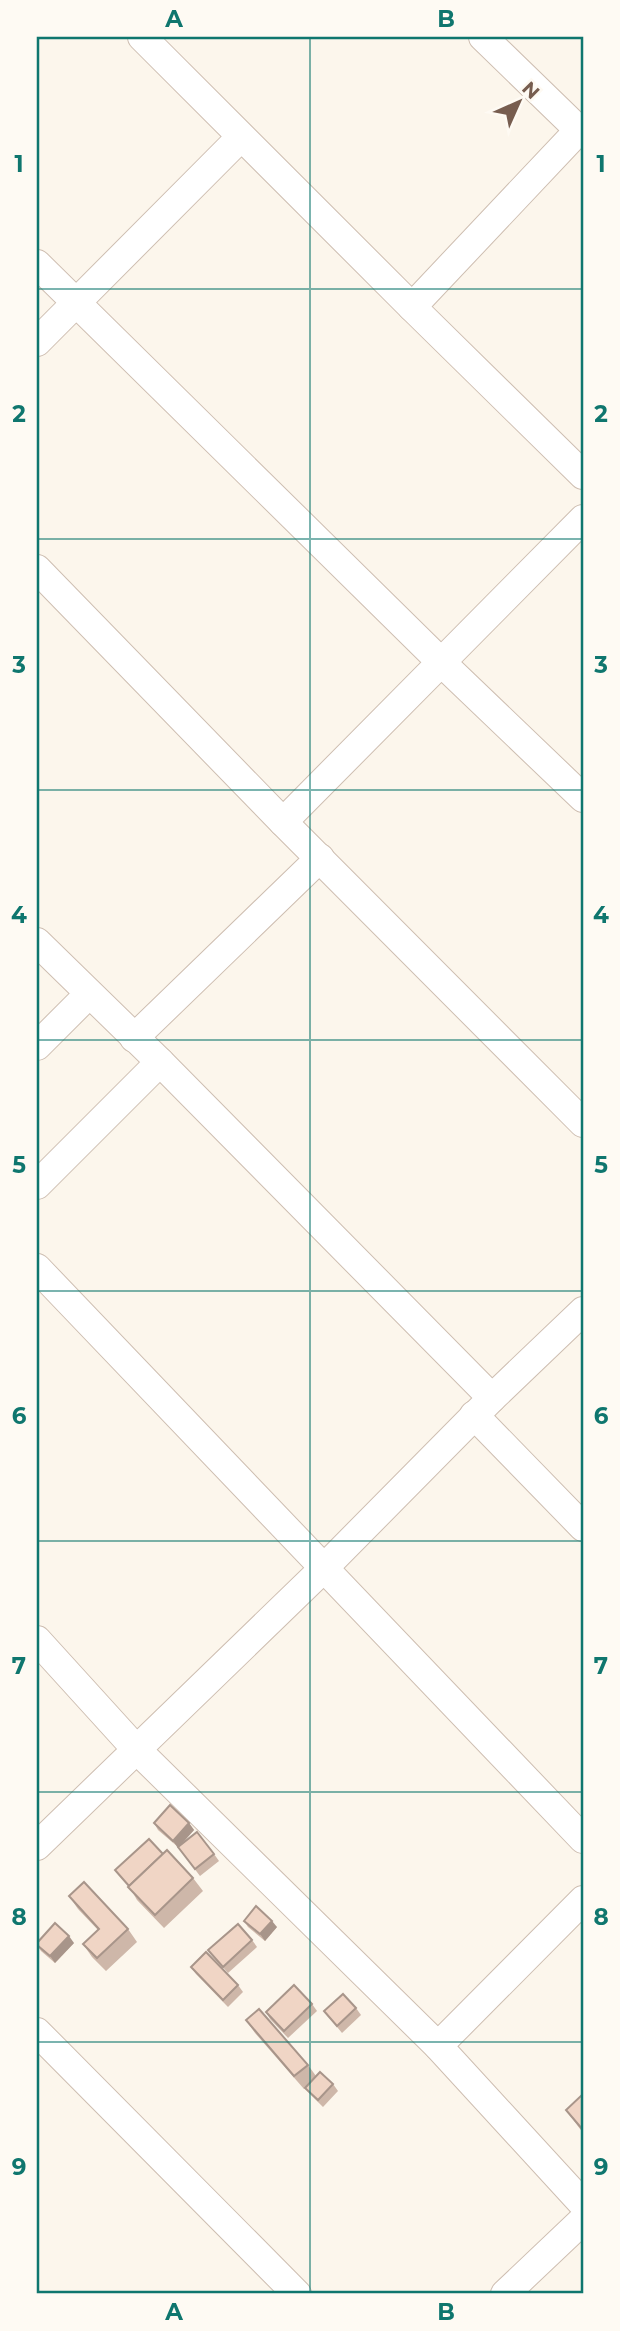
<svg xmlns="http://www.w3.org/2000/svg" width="620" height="2331" viewBox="0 0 620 2331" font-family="Montserrat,sans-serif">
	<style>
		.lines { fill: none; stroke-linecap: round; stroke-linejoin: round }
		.street-casing { stroke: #cebeb1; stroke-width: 30 }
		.street { stroke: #fff; stroke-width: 28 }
		.wall { fill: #ceb7a9 }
		.shaded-wall { fill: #a8958a }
		.building { fill: #f0d5c5; stroke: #a8958a; stroke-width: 2 }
		.grid { fill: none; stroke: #0f766e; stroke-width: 2; stroke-opacity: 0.55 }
		.neatline { fill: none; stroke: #0f766e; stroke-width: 2.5 }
		.grid-label { font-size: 23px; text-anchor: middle; font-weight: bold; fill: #0f766e }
	</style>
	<rect width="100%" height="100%" fill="#fcf6ec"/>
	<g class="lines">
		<!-- street casing -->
		<g class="street-casing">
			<g id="street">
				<path d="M142,37L412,307L583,475"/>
				<path d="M483,37L583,134"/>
				<path d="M37,264L442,663L583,798"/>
				<path d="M412,307L579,130"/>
				<path d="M37,342L241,137"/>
				<path d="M37,569L283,822L583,1123"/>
				<path d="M283,822L583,519"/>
				<path d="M37,942L160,1062L492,1398"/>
				<path d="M134,1038L320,858"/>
				<path d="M37,1046L88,995"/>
				<path d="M37,1185L160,1062"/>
				<path d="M37,1268L583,1839"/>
				<path d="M474,1415L583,1527"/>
				<path d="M37,1640L136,1749L438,2046L583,2204"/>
				<path d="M37,1846L323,1569L492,1398L583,1311"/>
				<path d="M37,2032L297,2294"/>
				<path d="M438,2046L583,1900"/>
				<path d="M505,2294L583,2220"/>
			</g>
		</g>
		<!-- street -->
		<use href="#street" class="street"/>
	</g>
	<!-- wall -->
	<g class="wall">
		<path d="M154,1823H189L194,1830L179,1847L214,1854L219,1861L200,1876L178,1847L158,1830Z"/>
		<path d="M163,1854L193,1878L203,1891L164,1928L137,1900L129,1886L115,1870Z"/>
		<path d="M69,1896L128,1929L137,1942L106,1971L92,1957L83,1944L98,1930L78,1909Z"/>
		<path d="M244,1921L277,1927L265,1941L248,1927Z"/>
		<path d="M252,1940L257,1947L228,1973L208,1950Z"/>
		<path d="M74,1943L55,1963L41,1951L37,1945Z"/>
		<path d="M191,1967L238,1985L243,1992L228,2007L196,1974Z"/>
		<path d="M312,2004L317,2011L288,2038L270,2019L266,2012Z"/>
		<path d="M356,2008L361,2015L342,2033L324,2011Z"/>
		<path d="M246,2020L308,2065L316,2076L333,2084L338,2091L323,2107L310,2094L305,2088L306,2086L304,2089L255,2033Z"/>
		<path d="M583,2094V2133L566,2110Z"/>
	</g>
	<!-- shaded-wall -->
	<g class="shaded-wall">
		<path d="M189,1823L194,1830L178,1848L173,1841Z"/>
		<path d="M272,1921L277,1927L265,1941L260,1934Z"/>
		<path d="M69,1936L74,1943L55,1963L50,1956Z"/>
	</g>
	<!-- building -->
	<g class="building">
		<path d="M170,1805L189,1823L173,1841L154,1823Z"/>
		<path d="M197,1832L214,1854L195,1869L178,1847Z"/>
		<path d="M149,1839L163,1854L129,1886L115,1870Z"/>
		<path d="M167,1850L193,1878L155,1915L128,1887Z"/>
		<path d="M84,1882L128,1929L97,1958L83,1944L99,1929L69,1896Z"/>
		<path d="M256,1906L272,1921L260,1934L244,1921Z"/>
		<path d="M55,1923L69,1936L50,1956L37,1945V1943Z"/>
		<path d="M238,1924L252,1940L223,1967L208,1950Z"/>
		<path d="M206,1952L238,1985L223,2000L191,1967Z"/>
		<path d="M294,1985L312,2004L284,2031L266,2012Z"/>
		<path d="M343,1994L356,2008L337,2026L324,2011Z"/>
		<path d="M259,2009L308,2065L294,2076L246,2020Z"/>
		<path d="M320,2072L333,2084L318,2100L305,2088Z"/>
		<path d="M583,2094V2130L566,2110Z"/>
	</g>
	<!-- grid -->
	<path class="grid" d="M310,37V2294M37,289H583M37,539H583M37,790H583M37,1040H583M37,1291H583M37,1541H583M37,1792H583M37,2042H583"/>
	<!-- border -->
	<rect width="620" height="2331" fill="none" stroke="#fefaf3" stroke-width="77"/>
	<!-- north arrow -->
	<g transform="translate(519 102) rotate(45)" stroke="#fefaf3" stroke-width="5" paint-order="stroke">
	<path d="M0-5L12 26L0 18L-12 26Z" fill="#775d4f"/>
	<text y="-10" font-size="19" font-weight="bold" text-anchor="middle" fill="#775d4f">N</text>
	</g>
	<rect x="38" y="38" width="544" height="2254" class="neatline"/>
	<g class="grid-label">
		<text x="174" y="27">A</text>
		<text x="446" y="27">B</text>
		<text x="19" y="172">1</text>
		<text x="601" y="172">1</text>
		<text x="19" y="422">2</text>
		<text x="601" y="422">2</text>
		<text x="19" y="673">3</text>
		<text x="601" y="673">3</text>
		<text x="19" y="923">4</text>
		<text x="601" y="923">4</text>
		<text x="19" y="1173">5</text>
		<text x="601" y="1173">5</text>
		<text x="19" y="1424">6</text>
		<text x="601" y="1424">6</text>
		<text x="19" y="1674">7</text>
		<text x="601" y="1674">7</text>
		<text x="19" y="1925">8</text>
		<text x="601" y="1925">8</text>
		<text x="19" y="2175">9</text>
		<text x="601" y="2175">9</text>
		<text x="174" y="2320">A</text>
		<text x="446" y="2320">B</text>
	</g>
</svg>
